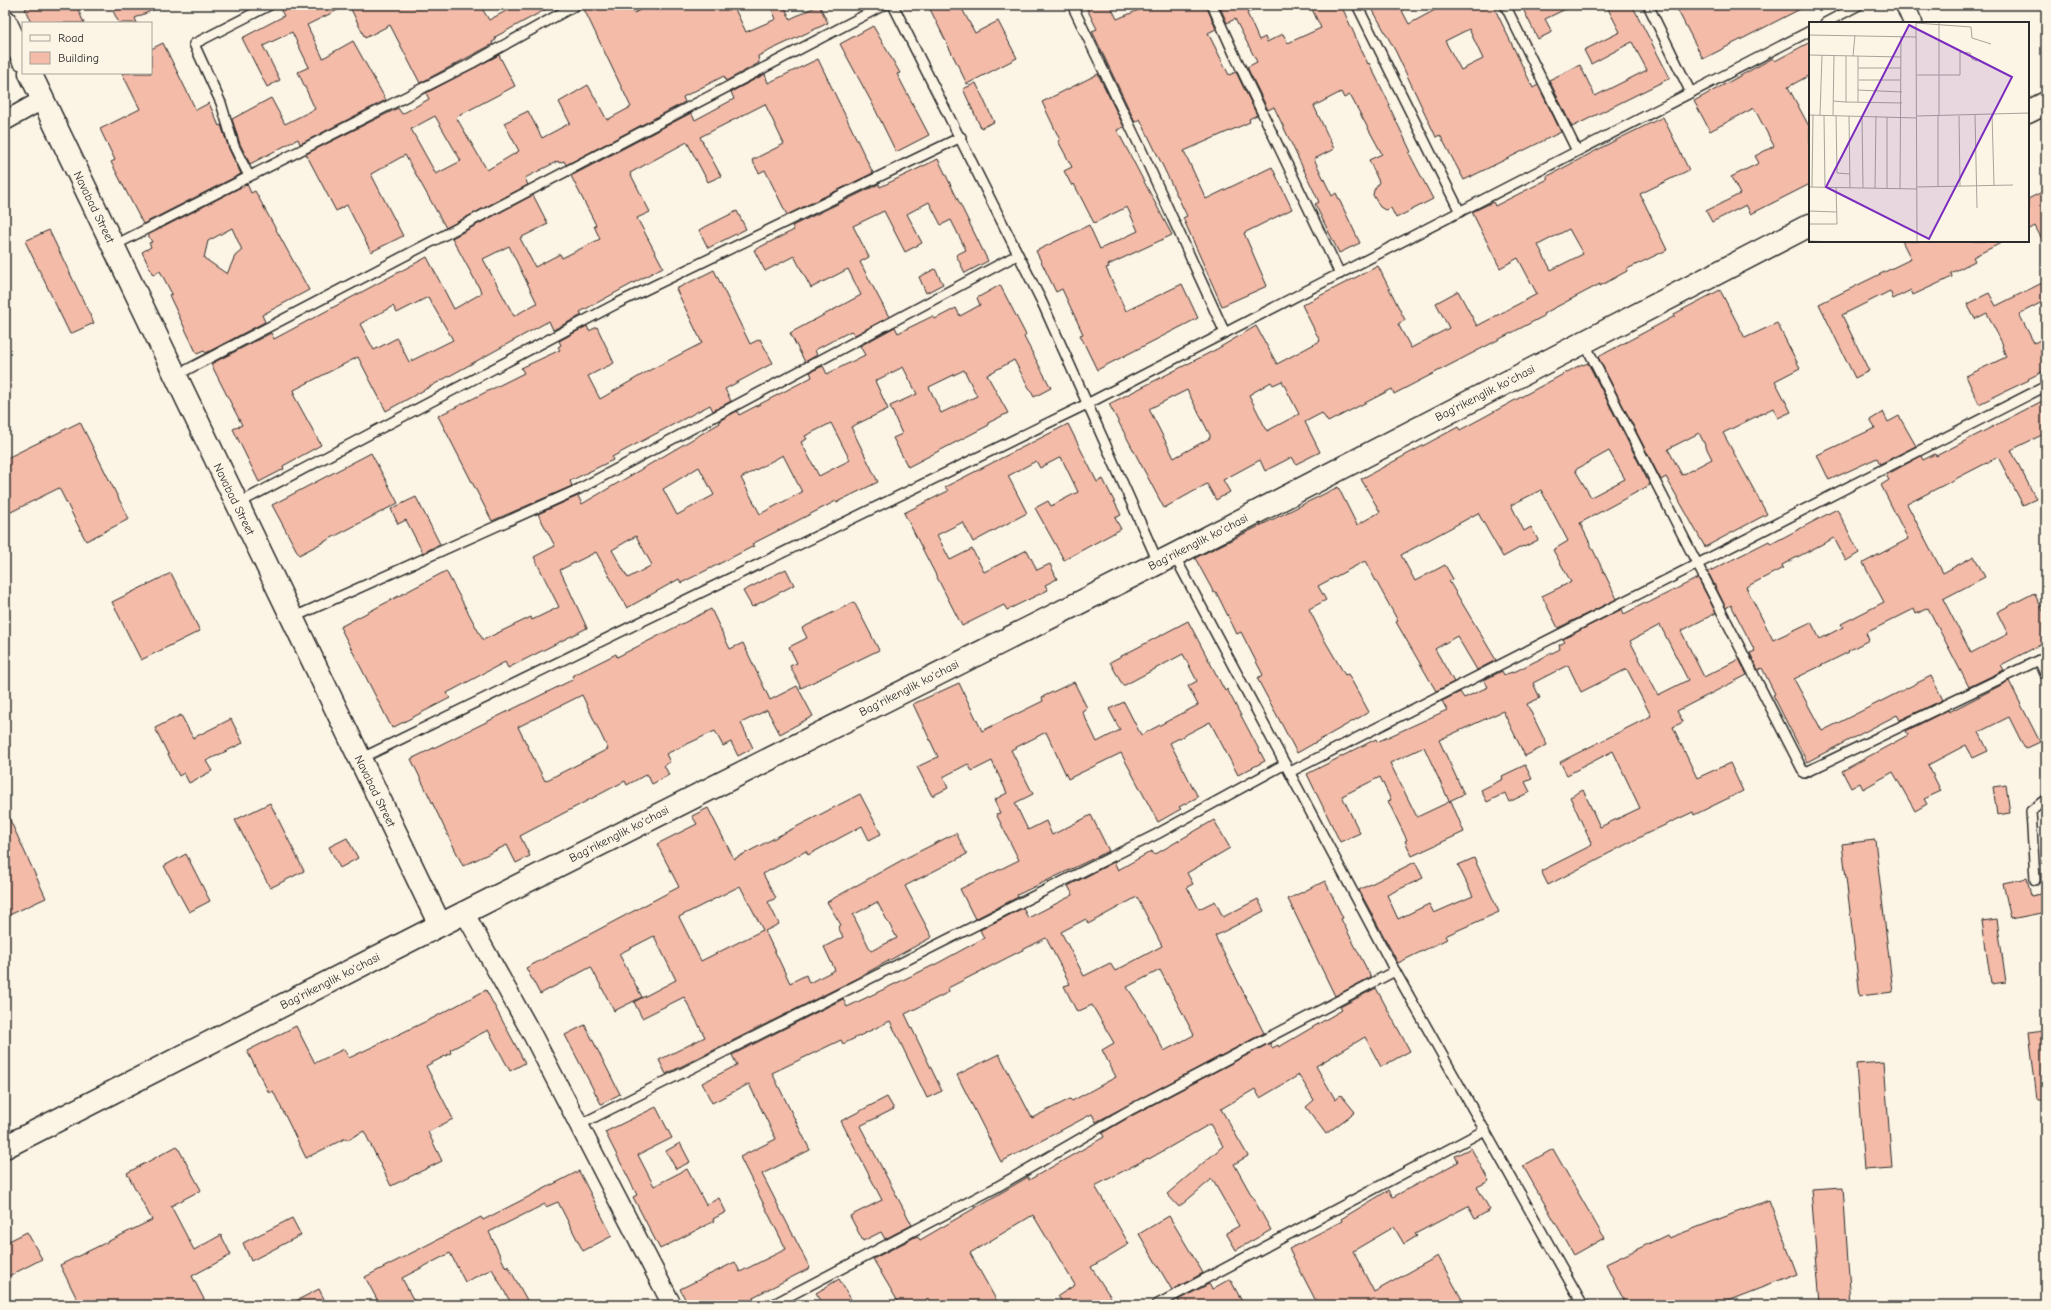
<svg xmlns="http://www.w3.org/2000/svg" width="2051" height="1310" viewBox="0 0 2051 1310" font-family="'Comic Neue',sans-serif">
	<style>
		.building { fill: #f3bba8; stroke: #2b2b2b; fill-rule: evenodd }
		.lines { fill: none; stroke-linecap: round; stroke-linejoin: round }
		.lane-casing { stroke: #2b2b2b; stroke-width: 12 }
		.street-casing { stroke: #2b2b2b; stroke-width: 21 }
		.secondary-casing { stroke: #2b2b2b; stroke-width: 25 }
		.lane { stroke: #fcf5e5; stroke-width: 9 }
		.street { stroke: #fcf5e5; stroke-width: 18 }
		.secondary { stroke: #fcf5e5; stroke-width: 22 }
		.labels { text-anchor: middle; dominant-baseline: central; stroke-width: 3; stroke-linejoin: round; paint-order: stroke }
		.street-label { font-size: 12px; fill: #2b2b2b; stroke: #fcf5e5 }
		.inset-road { fill: none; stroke: #a8a49b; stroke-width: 1 }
		.view { fill: #7b2cbf; fill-opacity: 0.15; stroke: #7b2cbf; stroke-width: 2 }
		.inset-edge { fill: none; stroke: #2b2b2b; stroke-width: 2 }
	</style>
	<rect width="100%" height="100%" fill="#fcf5e5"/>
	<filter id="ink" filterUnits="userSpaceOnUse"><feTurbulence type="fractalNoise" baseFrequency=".025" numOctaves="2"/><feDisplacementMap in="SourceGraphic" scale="8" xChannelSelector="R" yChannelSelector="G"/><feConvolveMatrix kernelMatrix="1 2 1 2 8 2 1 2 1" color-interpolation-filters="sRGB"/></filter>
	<g filter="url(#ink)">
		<!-- building -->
		<g class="building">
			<path d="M33,5H76L84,23H31L25,9Z"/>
			<path d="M127,5H164L135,18L137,23H119L113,11Z"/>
			<path d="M278,5H348L307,25L323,58L353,41L386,100L300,144L298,139L250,164L240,144L232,119L271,98L285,124L315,109L298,72L309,67L292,32L263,46L280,80L267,87L242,38L284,16Z"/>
			<path d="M349,5H480L489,20L517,5H554L495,37L496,40L492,42L493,44L420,83L390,25L365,38Z"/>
			<path d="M582,5H630L634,13L650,5H733L746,32L776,19L770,5H784L790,19L819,5L828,23L758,56L759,63L726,81L724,76L683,97L685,102L566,165L564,161L559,163L558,161L525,178L528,185L446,228L405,155L371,174L403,236L371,252L347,205L336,211L306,154L398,108L402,114L429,99L426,93L499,55L515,86L456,117L487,170L519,151L504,123L528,111L542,138L570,123L559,102L588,85L607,120L631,107ZM435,116L461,161L436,174L411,129Z"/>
			<path d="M928,5H960L975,33L998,21L1017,58L967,84Z"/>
			<path d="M1085,5H1110L1117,19L1151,5H1206L1216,29L1208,33L1229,75L1236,72L1257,115L1249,119L1250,122L1184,151L1206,199L1272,167L1292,209L1244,233L1267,286L1222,306L1183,218L1187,216L1140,119L1135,122L1092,31L1097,29Z"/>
			<path d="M1219,5H1262L1247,13L1259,40L1265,37L1267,42L1283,34L1288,43L1321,28L1310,5H1341L1368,64L1369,63L1390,105L1389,106L1411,152L1409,153L1433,199L1396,218L1391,208L1385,210L1380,207L1373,195L1374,190L1379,182L1369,160L1382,154L1350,95L1344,98L1341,92L1314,106L1334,149L1314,159L1332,196L1336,193L1360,243L1339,253L1315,204L1319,202L1274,107L1268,110L1247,67L1257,62L1235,19L1227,23Z"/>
			<path d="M1370,5H1399L1409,24L1444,5H1493L1533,88L1538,85L1561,132L1464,180L1440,135L1436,137L1396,52ZM1469,29L1483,59L1461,70L1445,41Z"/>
			<path d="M1521,5H1574L1545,19L1552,32L1538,39Z"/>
			<path d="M1606,5H1632L1670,78L1572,127L1549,80L1580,65L1595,96L1647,70L1632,42L1591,64L1584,50L1620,32Z"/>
			<path d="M1675,5H1808L1703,59Z"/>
			<path d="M873,26L900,73L897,74L929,135L896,152L872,103L840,44Z"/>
			<path d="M1810,42V75L1788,87L1810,128V184L1751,214L1746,205L1712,222L1706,211L1740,194L1731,177L1759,163L1755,156L1774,146L1754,108L1710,131L1694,101L1773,58L1775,61Z"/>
			<path d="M163,43L196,110L209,103L219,126L221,125L229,149L241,174L143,224L111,162L115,160L100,129L140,109L122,73H151V49Z"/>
			<path d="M818,59L873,173L787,215L765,170L759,173L752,160L784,144L765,104L700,137L721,176L708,182L687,142L630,173L650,212L637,218L663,267L580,312L582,315L553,330L549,321L386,411L358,357L294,390L295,393L293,394L321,445L283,466L284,469L259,482L233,429L242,425L211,364L271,333L274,339L427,257L454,309L482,293L452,238L533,195L548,224L520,238L535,267L560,254L562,258L600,239L594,226L596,225L571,176L691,113L695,120L734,99L731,92L765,74L768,83ZM509,246L537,303L514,316L483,259ZM428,297L453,340L409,362L397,338L374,350L360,324L393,306L397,313Z"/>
			<path d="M1098,74L1124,127L1117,130L1172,235L1108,265L1109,267L1106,268L1126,311L1182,284L1198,318L1097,370L1080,335L1083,334L1062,289L1056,292L1036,251L1089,225L1100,249L1138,231L1127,207L1094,223L1074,184L1072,186L1064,171L1072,167L1058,141L1060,140L1042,102Z"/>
			<path d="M976,83L994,122L981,128L963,89Z"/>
			<path d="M1663,117L1689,170L1640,194L1667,250L1627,269V271L1600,286V284L1543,314L1544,316L1394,394L1392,389L1328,422L1322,413L1305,422L1320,452L1296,464L1292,457L1265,471L1260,460L1223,480L1230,492L1216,500L1207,484L1164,508L1109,404L1217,349L1256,326L1277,364L1320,341L1302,305L1378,266L1405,320L1398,324L1411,348L1449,328L1436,303L1458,291L1477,326L1537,294L1518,258L1500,268L1472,212L1493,202L1495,206L1548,179L1546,177L1616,140ZM1569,229L1583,254L1551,270L1538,245ZM1282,381L1299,414L1267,431L1249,395L1271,382L1273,385ZM1187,390L1210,435V438L1174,458L1149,409Z"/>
			<path d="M938,159L988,261L965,273L956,255L966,250L951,220L941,225L929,202L907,214L922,243L905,252L884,211L853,226L869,257L860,262L889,317L855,335L851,331L815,350L817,355L805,362L790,333L861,295L848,269L811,288L794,256L765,271L754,250L794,230L792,226L879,184L880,187Z"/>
			<path d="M247,184L251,193L255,191L309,290L262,315L265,322L206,353L204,351L197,354L169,295L172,294L160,271L153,275L142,252L151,247L149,243L152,242L148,235ZM232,228L242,250L235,256L227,274L204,258L208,241Z"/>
			<path d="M2046,190V247L2035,226L2028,230V199Z"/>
			<path d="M737,211L746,229L708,248L699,230Z"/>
			<path d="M49,230L94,323L70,334L25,241Z"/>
			<path d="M1902,241H2005L1973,257L1975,261L1951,273L1952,277L1913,295L1911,290L1893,299L1890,291L1842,315L1869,371L1855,378L1819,304L1911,259Z"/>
			<path d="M935,269L943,284L926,293L919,277Z"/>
			<path d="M714,270L750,344L760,339L773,363L725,389L731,401L713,411L710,405L612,457L613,460L570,481L572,486L492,521L438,416L524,373L521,368L560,350L558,347L561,345L559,341L587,326L589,331L597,327L614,363L588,376L600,399L650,370L702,343L676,289Z"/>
			<path d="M2046,281V300L2019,314L2034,343L2046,337V370L2028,379L2029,380L1979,404L1966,376L2006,357L2002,346L2003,345L1987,313L1975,319L1967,304L1989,293L1996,306Z"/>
			<path d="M1000,285L1026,335L1024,337L1051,388L1034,397L1014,360L987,375L1008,413L988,423L989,425L908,467L893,438L902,434L890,406L917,394L903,367L875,381L888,409L851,427L878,482L837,502L836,501L752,544L754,546L711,568L681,583L679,579L627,608L596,552L560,570L587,628L508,668L505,662L447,693L450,698L392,728L340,627L446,571L483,640L531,617L532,620L559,607L534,557L555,546L538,514L578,496L582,504L720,423L719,421L737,411L739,415L812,377L810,372L823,366L827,374L865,355L860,346L895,327L898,333L933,316L935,319L956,308L960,316L980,305L977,298ZM964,370L977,396L941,413L929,387ZM831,423L850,460L819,476L801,442L807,439L805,436ZM783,455L802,492L760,514L741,478ZM699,467L714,495L677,515L663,489ZM636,536L652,565L628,578L612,550Z"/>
			<path d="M1720,290L1745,338L1777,323L1800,368L1775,381L1791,412L1778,418L1773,408L1723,433L1767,514L1705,547L1666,477L1661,480L1598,357L1675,316L1674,314ZM1699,433L1712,459L1682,475L1668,449Z"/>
			<path d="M1588,363L1650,485L1580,523L1617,599L1558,628L1542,596L1571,582L1553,550L1568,541L1541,490L1511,505L1524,531L1531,527L1538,540L1524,547L1523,546L1503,557L1478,513L1401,555L1415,581L1445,565L1453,579L1449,581L1496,660L1477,670L1457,636L1435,649L1454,682L1436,691L1396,622L1398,621L1365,561L1318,586L1326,600L1309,609L1325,641L1345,675L1348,674L1369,712L1297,753L1257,678L1263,675L1241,632L1237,634L1216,592L1214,593L1195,558L1338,487L1357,525L1380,512L1361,479L1458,427L1460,430L1582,364L1583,365ZM1609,451L1625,479L1591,497L1575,470Z"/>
			<path d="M2046,399V433L2011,450L2036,499L2023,505L1998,457L1907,504L1943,573L1974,556L1985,577L1943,599L1971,653L2008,634L1997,612L2034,593L2046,616V642L2001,665L2004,670L1969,687L1928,608L1916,614L1914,609L1866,633L1869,640L1848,651L1849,652L1794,679L1822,731L1931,676L1943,700L1900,720L1897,715L1807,762L1773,695L1775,694L1762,668L1758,670L1750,653L1755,651L1731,605L1726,608L1708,572L1769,541L1771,544L1837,509L1859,553L1846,561L1834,538L1782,565L1783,568L1746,587L1773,640L1811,622L1820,639L1843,627L1841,624L1884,602L1863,563L1908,539L1881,485L1889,480L1886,475L1921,456L1923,460L1935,454L1936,456Z"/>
			<path d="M1883,412L1888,422L1899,416L1916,446L1880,464L1877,458L1829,480L1817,455L1875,428L1870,420Z"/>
			<path d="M80,422L129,519L86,541L59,488L5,515V459Z"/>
			<path d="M1068,424L1097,482L1103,479L1121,515L1115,518L1121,529L1064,560L1035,508L1048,501L1051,506L1078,492L1061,457L1040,468L1036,461L1008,476L1027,513L973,542L963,522L937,535L950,560L972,549L984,572L1027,550L1037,570L1050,564L1057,579L1045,585L1048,590L1007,610L1004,605L962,626L904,513L948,491L945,487Z"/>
			<path d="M371,453L398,503L299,555L272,505Z"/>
			<path d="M416,497L440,544L423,553L406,520L398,524L391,509Z"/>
			<path d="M786,569L794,585L752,607L743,591Z"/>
			<path d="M171,573L200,631L141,660L112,602Z"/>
			<path d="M1698,578L1716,613L1681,631L1704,677L1739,659L1747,675L1677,711L1683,722L1673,727L1697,778L1730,763L1743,791L1694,815L1693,812L1648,833L1548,885L1541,871L1592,845L1570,797L1583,790L1600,827L1640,808L1613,751L1567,775L1560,762L1651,716L1627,669L1581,692L1568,665L1533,683L1540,698L1527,704L1547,745L1525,756L1503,711L1439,740L1464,794L1449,801L1424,747L1390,763L1417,817L1451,801L1464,832L1412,856L1405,841L1407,840L1388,801L1391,800L1380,777L1342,796L1360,833L1340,842L1307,774L1376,739L1377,742L1447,710L1442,701L1460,692L1464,698L1488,687L1484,680L1502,671L1504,675L1512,672V673L1560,649L1559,645L1565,642L1563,639L1622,609L1624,614L1645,603L1646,604ZM1660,625L1688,680L1658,695L1630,641Z"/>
			<path d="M854,602L879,650L801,688L790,666L797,663L789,647L807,638L802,628Z"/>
			<path d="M711,609L730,649L743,643L770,700L797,686L813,716L780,734L767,710L741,723L753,748L738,756L731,742L723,746L715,731L666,754L670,762L664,765L669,775L652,784L647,774L627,785L625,781L520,836L530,856L516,863L507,845L463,866L411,759L574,679L572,676L616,654L617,657ZM582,695L608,749L545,781L518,727Z"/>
			<path d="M1188,621L1225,691L1227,689L1265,761L1238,775L1210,722L1170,743L1198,797L1179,807L1181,809L1158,822L1121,753L1068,779L1046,732L1011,750L1033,794L1015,803L1028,830L1046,821L1052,835L1091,815L1109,851L1017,895L1018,897L975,919L960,889L1019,860L996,814L1000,813L994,800L1007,793L992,761L972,771L968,764L943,777L948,788L932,796L917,767L938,757L913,704L959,683L982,731L1043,701L1042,697L1074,682L1087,708L1082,711L1097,742L1120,730L1109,709L1124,702L1141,735L1198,705L1188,686L1197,681L1183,654L1123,686L1110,662Z"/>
			<path d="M2009,681L2040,742L2025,749L2009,717L1979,732L1988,751L1973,758L1966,745L1928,765L1941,791L1924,799L1927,804L1915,811L1893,772L1863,789L1860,783L1851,788L1842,771L1908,735L1906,731L1948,710L1949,712Z"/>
			<path d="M181,715L193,738L231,719L243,743L206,761L212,771L189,783L184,773L179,776L155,728Z"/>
			<path d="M1525,765L1532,779L1525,782L1530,792L1509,802L1505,793L1487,802L1481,790L1503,779L1502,776Z"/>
			<path d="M2006,785L2010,813L1997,815L1993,787Z"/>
			<path d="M860,794L881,834L869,840L862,826L808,855L806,851L763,874L776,898L768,902L779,924L765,931L790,983L806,975L809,983L835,970L824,947L843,937L838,927L841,925L827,902L902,860L956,833L967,854L905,886L932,937L848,983L666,1074L659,1060L705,1037L684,997L642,1018L634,1002L676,980L654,936L619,954L642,997L614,1011L591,967L540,994L526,968L679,887L657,844L697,824L692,816L708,808L734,859ZM740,886L763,930L701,961L679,917ZM877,902L897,938L871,951L853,915Z"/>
			<path d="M270,803L304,871L270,888L235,820Z"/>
			<path d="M5,809L46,898L5,917Z"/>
			<path d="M1214,820L1230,848L1187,873L1193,884L1187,887L1199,909L1215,901L1223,917L1258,899L1264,911L1215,936L1264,1033L1096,1122L1092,1114L1001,1162L957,1075L999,1054L1032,1118L1070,1099L1072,1101L1116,1077L1102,1050L1114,1043L1092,1005L1077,1012L1064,986L1070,984L1046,938L948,988L949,992L905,1014L942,1091L927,1098L890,1021L843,1044L841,1040L772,1073L810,1150L762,1174L810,1268L753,1297L754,1300L745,1305H688L680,1289L735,1262L740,1272L786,1249L740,1157L776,1139L749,1084L712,1103L702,1083L737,1065L732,1055L843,999L847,1007L938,963L984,938L980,930L1023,908L1028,918L1073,895L1068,886L1114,862L1118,870L1152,851L1154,855ZM1137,897L1162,946L1115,971L1110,963L1084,976L1061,932L1086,919L1088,924ZM1160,970L1194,1035L1164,1051L1147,1018L1127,987Z"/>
			<path d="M347,838L358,858L340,868L329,847Z"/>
			<path d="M1875,840L1893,992L1860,996L1842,844Z"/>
			<path d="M186,854L210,901L189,912L164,866Z"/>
			<path d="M1474,858L1499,912L1445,936L1447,939L1398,963L1359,890L1415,862L1423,878L1387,895L1398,919L1429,904L1434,913L1473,896L1458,865Z"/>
			<path d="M2027,878L2031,896L2046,893V912L2011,919L2003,883Z"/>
			<path d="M1325,881L1343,918L1341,919L1371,977L1335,996L1288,899Z"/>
			<path d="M1997,919L2006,982L1991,984L1982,921Z"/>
			<path d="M1376,988L1410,1051L1381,1067L1365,1037L1316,1066L1335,1099L1341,1095L1355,1112L1326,1134L1306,1107L1314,1100L1299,1075L1260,1098L1255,1089L1221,1109L1248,1156L1234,1164L1271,1230L1236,1250L1226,1233L1239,1226L1212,1179L1179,1207L1167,1194L1223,1146L1210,1124L1149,1159L1148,1158L1095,1186L1129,1244L1091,1267L1116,1305H1064L1058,1296L1075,1285L1033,1215L970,1253L999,1305H900L873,1259L917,1236L920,1240L1028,1177L1029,1180L1104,1137L1102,1133L1133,1115L1270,1043L1272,1048L1278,1045L1279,1047L1342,1010L1340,1007Z"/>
			<path d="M486,990L525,1063L510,1071L488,1030L450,1050L451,1053L426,1066L453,1119L428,1132L442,1161L391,1186L364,1131L347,1140L346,1138L306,1158L273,1091L269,1093L247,1051L296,1026L315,1063L344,1049L349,1058L433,1018Z"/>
			<path d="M585,1025L620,1094L601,1104L565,1035Z"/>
			<path d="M2043,1030L2046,1057V1099H2037L2029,1032Z"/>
			<path d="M1884,1062L1892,1168L1864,1170L1856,1064Z"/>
			<path d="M887,1097L894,1109L860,1126L912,1225L885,1239L881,1232L863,1241L850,1216L882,1200L841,1121Z"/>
			<path d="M656,1107L672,1138L638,1155L654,1186L687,1169L706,1205L719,1198L726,1212L713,1219L714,1221L660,1249L633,1197L637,1195L605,1132Z"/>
			<path d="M680,1143L690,1162L676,1169L666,1151Z"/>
			<path d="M177,1146L201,1190L171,1206L194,1250L221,1235L231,1255L192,1276L207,1305H80L60,1265L152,1220L127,1173Z"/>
			<path d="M1471,1148L1489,1181L1477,1187L1490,1210L1475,1219L1468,1206L1415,1234L1417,1236L1404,1244L1394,1227L1353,1251L1374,1292L1438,1256L1465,1305H1318L1289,1249L1342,1221L1341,1219L1389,1190L1393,1197L1458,1162L1455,1156Z"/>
			<path d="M1553,1149L1604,1238L1574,1255L1523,1166Z"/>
			<path d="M579,1171L612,1236L583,1251L558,1202L546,1207L545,1204L489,1232L506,1268L508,1266L527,1300L518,1305H512L492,1269L465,1282L450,1253L402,1278L416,1305H380L365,1277L460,1228L481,1217L483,1220Z"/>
			<path d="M1843,1187L1851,1305H1820L1811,1189Z"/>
			<path d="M1769,1200L1797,1274L1717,1305H1626L1606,1264L1667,1235L1669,1238Z"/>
			<path d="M1169,1216L1203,1273L1172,1290L1139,1234Z"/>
			<path d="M292,1218L301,1235L251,1261L243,1243Z"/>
			<path d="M27,1232L42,1259L5,1278V1243Z"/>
			<path d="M839,1279L852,1301L845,1305H824L816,1293Z"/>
			<path d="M1230,1279L1244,1305H1181L1178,1300L1209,1284L1212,1289Z"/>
			<path d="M319,1289L327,1305H288Z"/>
		</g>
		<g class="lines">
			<!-- lane casing -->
			<g class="lane-casing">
				<g id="lane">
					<path d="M893,5L1041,300L1158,562"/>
					<path d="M1072,5L1141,149L1225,333"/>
					<path d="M1212,5L1235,56L1340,274"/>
					<path d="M1357,5L1460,212"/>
					<path d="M1505,5L1577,151"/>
					<path d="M1648,5L1691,93"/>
					<path d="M1825,23L1859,5"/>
					<path d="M249,176L234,146L221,103L194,44L270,5"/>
					<path d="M113,246L472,63L576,5"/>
					<path d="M1584,342L1804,773L2039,660L2046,676"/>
					<path d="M175,376L884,5"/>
					<path d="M237,504L616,304L961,137"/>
					<path d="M1174,555L1395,971L1583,1305"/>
					<path d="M292,618L579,489L1017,255"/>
					<path d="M360,759L1087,404L1810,31"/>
					<path d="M1290,772L2046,386"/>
					<path d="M2035,880L2031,811L2046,799"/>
					<path d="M579,1125L1157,834L1285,764"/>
					<path d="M772,1305L995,1188L1130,1110L1395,971"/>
					<path d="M1156,1305L1485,1130"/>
				</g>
			</g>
			<!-- street casing -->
			<g class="street-casing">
				<g id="street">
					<path d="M1905,5L1913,23"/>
					<path d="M5,121L42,100"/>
					<path d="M464,912L533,1036L672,1305"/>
				</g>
			</g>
			<!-- secondary casing -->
			<g class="secondary-casing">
				<g id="secondary">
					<path d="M5,21L23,59"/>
					<path d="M30,73L440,925"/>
					<path d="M2028,112L2046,103"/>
					<path d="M5,1147L440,925L1174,555L1810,225"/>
				</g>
			</g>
			<!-- lane -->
			<use href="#lane" class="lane"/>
			<!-- street -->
			<use href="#street" class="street"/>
			<!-- secondary -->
			<use href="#secondary" class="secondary"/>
		</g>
	</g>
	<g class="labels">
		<!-- street labels -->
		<g class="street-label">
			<text transform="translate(94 207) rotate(64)">Navabad Street</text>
			<text transform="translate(1485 393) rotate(-27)">Bag'rikenglik ko'chasi</text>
			<text transform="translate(234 499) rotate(64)">Navabad Street</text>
			<text transform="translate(1198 542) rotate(-27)">Bag'rikenglik ko'chasi</text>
			<text transform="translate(909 688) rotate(-27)">Bag'rikenglik ko'chasi</text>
			<text transform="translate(375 791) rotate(64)">Navabad Street</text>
			<text transform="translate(619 834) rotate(-27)">Bag'rikenglik ko'chasi</text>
			<text transform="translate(330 981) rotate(-27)">Bag'rikenglik ko'chasi</text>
		</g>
	</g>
	<!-- overview -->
	<g transform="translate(1809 22)">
		<rect width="220" height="220" fill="#fcf5e5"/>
		<path class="inset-road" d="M107,0L108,220M130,0V94M107,1L162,5L163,16L182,22M0,13L107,15M0,33L92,35M44,34L46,13M49,46H92M108,53H151V30L161,31L163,37L168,39M50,58H92M49,68V34M24,79L37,80V34M37,80L93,81M49,80V68L93,70M183,92L185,163M0,93L108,96M11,93L13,33M24,93L25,34M27,93L28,151L41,152M166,93L168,186M15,94L16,165M40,94L41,166M53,94L54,166M108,94L220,91M129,94V164M150,94L151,164M0,165L108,167M3,165L4,93M108,165L204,163M66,166L67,94M78,167V95M91,167L92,14M0,189L27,190M0,202H28L27,165M0,219L29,220"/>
		<path class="view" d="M100,3L203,55L120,217L17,165Z"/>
		<rect width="220" height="220" class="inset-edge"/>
	</g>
	<!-- margin -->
	<rect width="2051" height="1310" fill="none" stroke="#fcf5e5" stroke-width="20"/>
	<rect x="10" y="10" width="2031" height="1290" fill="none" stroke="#2b2b2b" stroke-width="1.5" filter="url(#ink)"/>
	<!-- legend -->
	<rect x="22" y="22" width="130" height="52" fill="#fcf5e5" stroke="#a8a49b"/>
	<rect x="30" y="35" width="20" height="6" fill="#fcf5e5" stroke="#a8a49b"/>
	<text x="58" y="42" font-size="12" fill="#2b2b2b">Road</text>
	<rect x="30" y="52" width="20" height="12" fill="#f3bba8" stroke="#a8a49b"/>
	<text x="58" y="62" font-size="12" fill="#2b2b2b">Building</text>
</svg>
